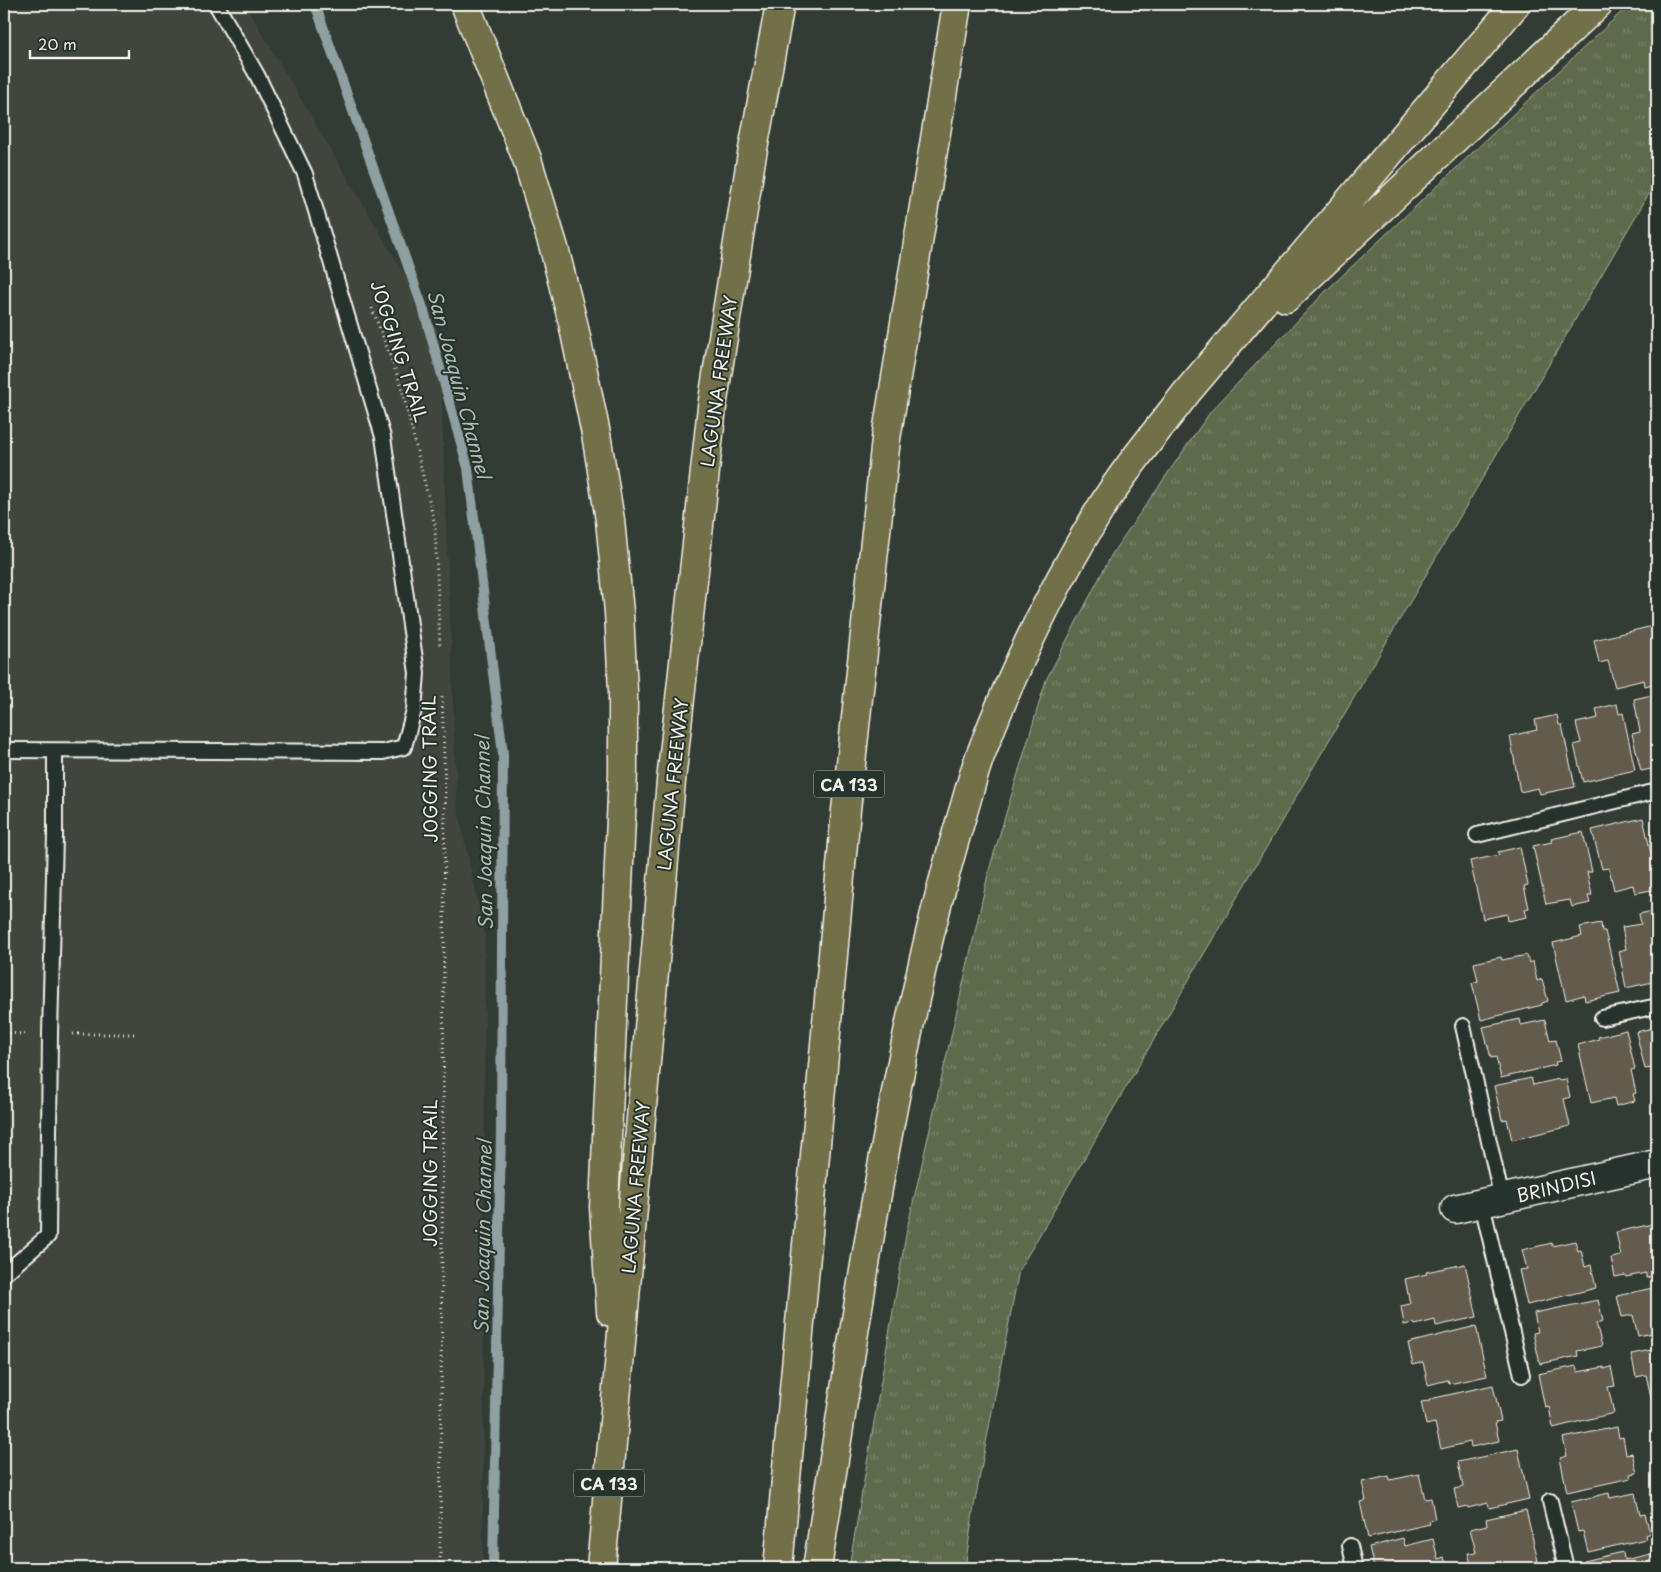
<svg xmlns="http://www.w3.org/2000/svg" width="1661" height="1572" viewBox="0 0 1661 1572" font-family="'Playpen Sans',sans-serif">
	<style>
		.built { fill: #41453c }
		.grass { fill: url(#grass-tufts); stroke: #a9ae9a }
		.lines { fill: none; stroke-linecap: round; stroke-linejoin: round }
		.stream { stroke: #8ea0a1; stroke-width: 10 }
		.building { fill: #645b4e; stroke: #f4f1e8 }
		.lane-casing { stroke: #f4f1e8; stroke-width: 18 }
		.street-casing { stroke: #f4f1e8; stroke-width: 31 }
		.highway-casing { stroke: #f4f1e8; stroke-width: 31 }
		.path { stroke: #f4f1e8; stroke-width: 3; stroke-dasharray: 1 4; stroke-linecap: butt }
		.lane { stroke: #26332d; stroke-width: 14 }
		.street { stroke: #26332d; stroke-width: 28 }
		.highway { stroke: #726f4a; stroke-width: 28 }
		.labels { text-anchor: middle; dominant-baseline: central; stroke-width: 4; stroke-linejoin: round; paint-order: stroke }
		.shield { fill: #26332d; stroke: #b6b8b0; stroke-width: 1 }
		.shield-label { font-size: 16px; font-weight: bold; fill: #f4f1e8 }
		.street-label { font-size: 18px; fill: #f4f1e8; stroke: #26332d }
		.water-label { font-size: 19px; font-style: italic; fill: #b0bbb8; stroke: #26332d }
	</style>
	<defs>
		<pattern id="grass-tufts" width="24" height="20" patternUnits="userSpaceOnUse" patternTransform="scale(1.25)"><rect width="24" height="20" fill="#5e6b4d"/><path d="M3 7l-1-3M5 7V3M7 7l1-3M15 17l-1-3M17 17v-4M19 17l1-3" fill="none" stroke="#768167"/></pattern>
	</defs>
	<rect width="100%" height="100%" fill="#323b34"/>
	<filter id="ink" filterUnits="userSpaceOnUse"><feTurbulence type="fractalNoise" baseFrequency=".02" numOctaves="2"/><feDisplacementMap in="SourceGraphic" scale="10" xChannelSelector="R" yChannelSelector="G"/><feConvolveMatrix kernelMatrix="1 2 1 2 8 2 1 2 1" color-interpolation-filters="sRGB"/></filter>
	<g filter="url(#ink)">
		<!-- built -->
		<path class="built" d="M4,4H245L439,333L457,804L485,935L483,1568H4Z"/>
		<!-- grass -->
		<path class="grass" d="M1630,4H1657V180L1019,1270L974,1506L965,1568H849L907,1229L989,870L1046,680L1113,552L1211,411L1328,289Z"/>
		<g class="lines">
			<!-- stream -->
			<path class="stream" d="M315,4L424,311L468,468L503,754L501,1129L493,1568"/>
		</g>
		<!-- building -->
		<g class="building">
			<path d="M1657,625V683L1645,686L1644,680L1615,687L1608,661L1599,663L1594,640Z"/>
			<path d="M1652,695L1655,704H1657V768L1641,771L1632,734L1640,732L1634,699Z"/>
			<path d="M1617,704L1619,714L1623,713L1635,770L1583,782L1574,745L1581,743L1576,723L1598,718L1596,709Z"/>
			<path d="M1557,715L1559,725H1562L1575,787L1540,794L1538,788L1520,792L1510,736L1537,730L1535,720Z"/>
			<path d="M1643,818L1657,880H1655L1657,889L1635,893L1633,885L1614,890L1609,868L1602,869L1592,830Z"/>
			<path d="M1583,832L1592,872H1587L1592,895L1588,896L1590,903L1572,907L1570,900L1546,904L1533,846L1552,842L1551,839Z"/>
			<path d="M1520,847L1528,885L1524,886L1529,908L1525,909L1527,917L1508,921L1507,914L1483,919L1470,861L1499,855L1498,852Z"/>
			<path d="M1657,910V981L1626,988L1619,951L1626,949L1622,927L1641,924L1639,914Z"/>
			<path d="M1601,923L1602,931H1605L1620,993L1585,1001L1584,995L1566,1000L1553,943L1582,936L1580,927Z"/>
			<path d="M1527,955L1529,963L1533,961L1537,981L1542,979L1548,1001L1542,1003V1005L1481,1020L1472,983L1478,981L1474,963L1501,957L1502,960Z"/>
			<path d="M1520,1019L1521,1025L1545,1020L1550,1041L1556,1040L1561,1061L1555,1062L1556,1065L1501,1078L1496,1057L1491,1058L1483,1027Z"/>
			<path d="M1657,1027V1090L1652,1068L1645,1069L1636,1032Z"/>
			<path d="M1626,1030L1635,1069L1631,1070L1636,1093L1633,1094L1635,1101L1616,1106L1614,1098L1591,1103L1578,1045L1599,1039L1598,1037Z"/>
			<path d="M1531,1078L1533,1085L1559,1079L1560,1080L1566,1079L1570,1097L1564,1099L1570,1126L1512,1140L1507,1119L1502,1120L1494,1086Z"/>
			<path d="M1657,1223V1276L1646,1278V1273L1626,1277L1625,1275L1615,1277L1611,1258L1621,1256L1616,1232Z"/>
			<path d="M1575,1241L1578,1251L1581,1250L1585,1267L1591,1265L1596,1288L1527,1305L1519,1270L1527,1269L1522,1250L1552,1243V1246Z"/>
			<path d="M1465,1264L1477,1317L1436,1326L1435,1320L1415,1325L1414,1323L1404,1325L1401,1306L1410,1304L1405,1279L1427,1274L1426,1272Z"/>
			<path d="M1657,1287V1332L1638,1336L1633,1315L1622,1317L1617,1296Z"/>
			<path d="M1598,1300L1603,1321L1596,1323L1602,1346L1577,1351L1578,1356L1540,1364L1533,1333L1538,1332L1534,1313Z"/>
			<path d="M1476,1326L1487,1376L1449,1384L1448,1380L1428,1385L1423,1362L1413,1365L1408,1343Z"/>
			<path d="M1657,1349V1400L1652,1401L1646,1375L1636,1377L1631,1354Z"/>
			<path d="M1576,1366L1578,1372L1604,1367V1369L1611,1367L1615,1386L1608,1387L1614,1413L1553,1428L1549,1407L1545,1408L1538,1374Z"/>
			<path d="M1493,1385L1501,1421L1495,1422L1499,1441L1471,1447L1470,1442L1441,1449L1435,1423L1426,1425L1421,1402L1430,1401V1399Z"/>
			<path d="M1617,1427L1619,1438L1623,1437L1626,1454L1632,1453L1637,1473L1630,1474L1631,1478L1567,1492L1560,1458L1567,1456L1563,1438Z"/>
			<path d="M1518,1449L1529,1499L1489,1508L1488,1503L1468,1508L1467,1506L1458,1508L1454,1489L1463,1487L1458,1462Z"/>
			<path d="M1419,1474L1425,1499L1431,1498L1435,1519L1429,1521L1430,1524L1368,1538L1360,1502L1366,1501L1362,1482L1389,1476L1390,1480Z"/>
			<path d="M1609,1493L1610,1498L1635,1493L1640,1515L1645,1514L1650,1533L1645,1535L1646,1539L1588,1552L1583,1531L1578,1532L1571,1502Z"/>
			<path d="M1526,1510L1538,1561L1507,1568H1472L1468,1553L1476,1552L1470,1529L1487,1525L1486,1519Z"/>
			<path d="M1403,1538L1405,1546L1433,1539L1438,1559L1444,1557L1447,1568H1374L1369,1547Z"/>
			<path d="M1623,1552L1624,1560L1656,1553L1657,1568H1585L1584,1561Z"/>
		</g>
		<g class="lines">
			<!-- lane casing -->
			<g class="lane-casing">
				<g id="lane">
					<path d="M4,750L383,752L404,747L414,710L417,673L383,437L305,174L257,75L216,4"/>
					<path d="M1477,835L1657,791"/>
					<path d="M1602,1018L1657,1006"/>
					<path d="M1463,1026L1502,1199"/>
					<path d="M1482,1204L1522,1375"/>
					<path d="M4,1274L48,1236L50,1034L55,836V751"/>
					<path d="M1550,1501L1566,1568"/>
					<path d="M1350,1546L1355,1568"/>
				</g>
			</g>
			<!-- street casing -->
			<g class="street-casing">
				<path id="street" d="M1455,1209L1657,1164"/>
			</g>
			<!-- highway casing -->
			<g class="highway-casing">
				<g id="highway">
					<path d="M465,4L527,159L554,248L573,323L596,434L610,520L619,612L623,691V772L604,1207L611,1312"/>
					<path d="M1286,298L1598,4"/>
					<path d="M601,1568L671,781L712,407L751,160L780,4"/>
					<path d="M778,1568L846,810L886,439L957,4"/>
					<path d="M817,1568C845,1392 870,1216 906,1042C921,968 938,895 960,822C967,800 972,778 980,756C1012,672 1054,585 1101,508C1126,467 1158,430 1187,392L1516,4"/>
				</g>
			</g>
			<!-- path -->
			<g class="path">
				<path d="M372,308L401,385L435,525L440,648"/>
				<path d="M4,1033L27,1034"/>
				<path d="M73,1034H137"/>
				<path d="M440,1568L445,792L442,694"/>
			</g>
			<!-- lane -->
			<use href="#lane" class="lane"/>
			<!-- street -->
			<use href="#street" class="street"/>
			<!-- highway -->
			<use href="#highway" class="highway"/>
		</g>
	</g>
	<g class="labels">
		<!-- shield labels -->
		<g class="shield">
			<rect x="814" y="770.5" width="70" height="27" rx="4"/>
			<rect x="574" y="1469.5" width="70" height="27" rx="4"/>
		</g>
		<g class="shield-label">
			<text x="849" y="784">CA 133</text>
			<text x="609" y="1483">CA 133</text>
		</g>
		<!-- street labels -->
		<g class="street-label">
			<text transform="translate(400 351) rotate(72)">JOGGING TRAIL</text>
			<text transform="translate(718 381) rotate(-82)">LAGUNA FREEWAY</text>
			<text transform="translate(429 769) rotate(-91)">JOGGING TRAIL</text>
			<text transform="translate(672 784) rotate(-84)">LAGUNA FREEWAY</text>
			<text transform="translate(429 1173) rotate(-90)">JOGGING TRAIL</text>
			<text transform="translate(1556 1186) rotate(-13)">BRINDISI</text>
			<text transform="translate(635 1187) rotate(-85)">LAGUNA FREEWAY</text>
		</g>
		<!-- water labels -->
		<g class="water-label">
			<text transform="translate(460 384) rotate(75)">San Joaquin Channel</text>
			<text transform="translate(483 833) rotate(-91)">San Joaquin Channel</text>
			<text transform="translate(482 1237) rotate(-89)">San Joaquin Channel</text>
		</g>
	</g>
	<!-- margin -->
	<rect width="1661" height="1572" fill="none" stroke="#26332d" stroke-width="20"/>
	<rect x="10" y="10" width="1641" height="1552" fill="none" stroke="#f4f1e8" stroke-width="2" filter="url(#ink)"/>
	<!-- scale -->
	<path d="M30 50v8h99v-8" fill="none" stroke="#f4f1e8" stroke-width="2.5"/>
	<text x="38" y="50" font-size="15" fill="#f4f1e8" stroke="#26332d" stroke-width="4" paint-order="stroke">20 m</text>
</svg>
